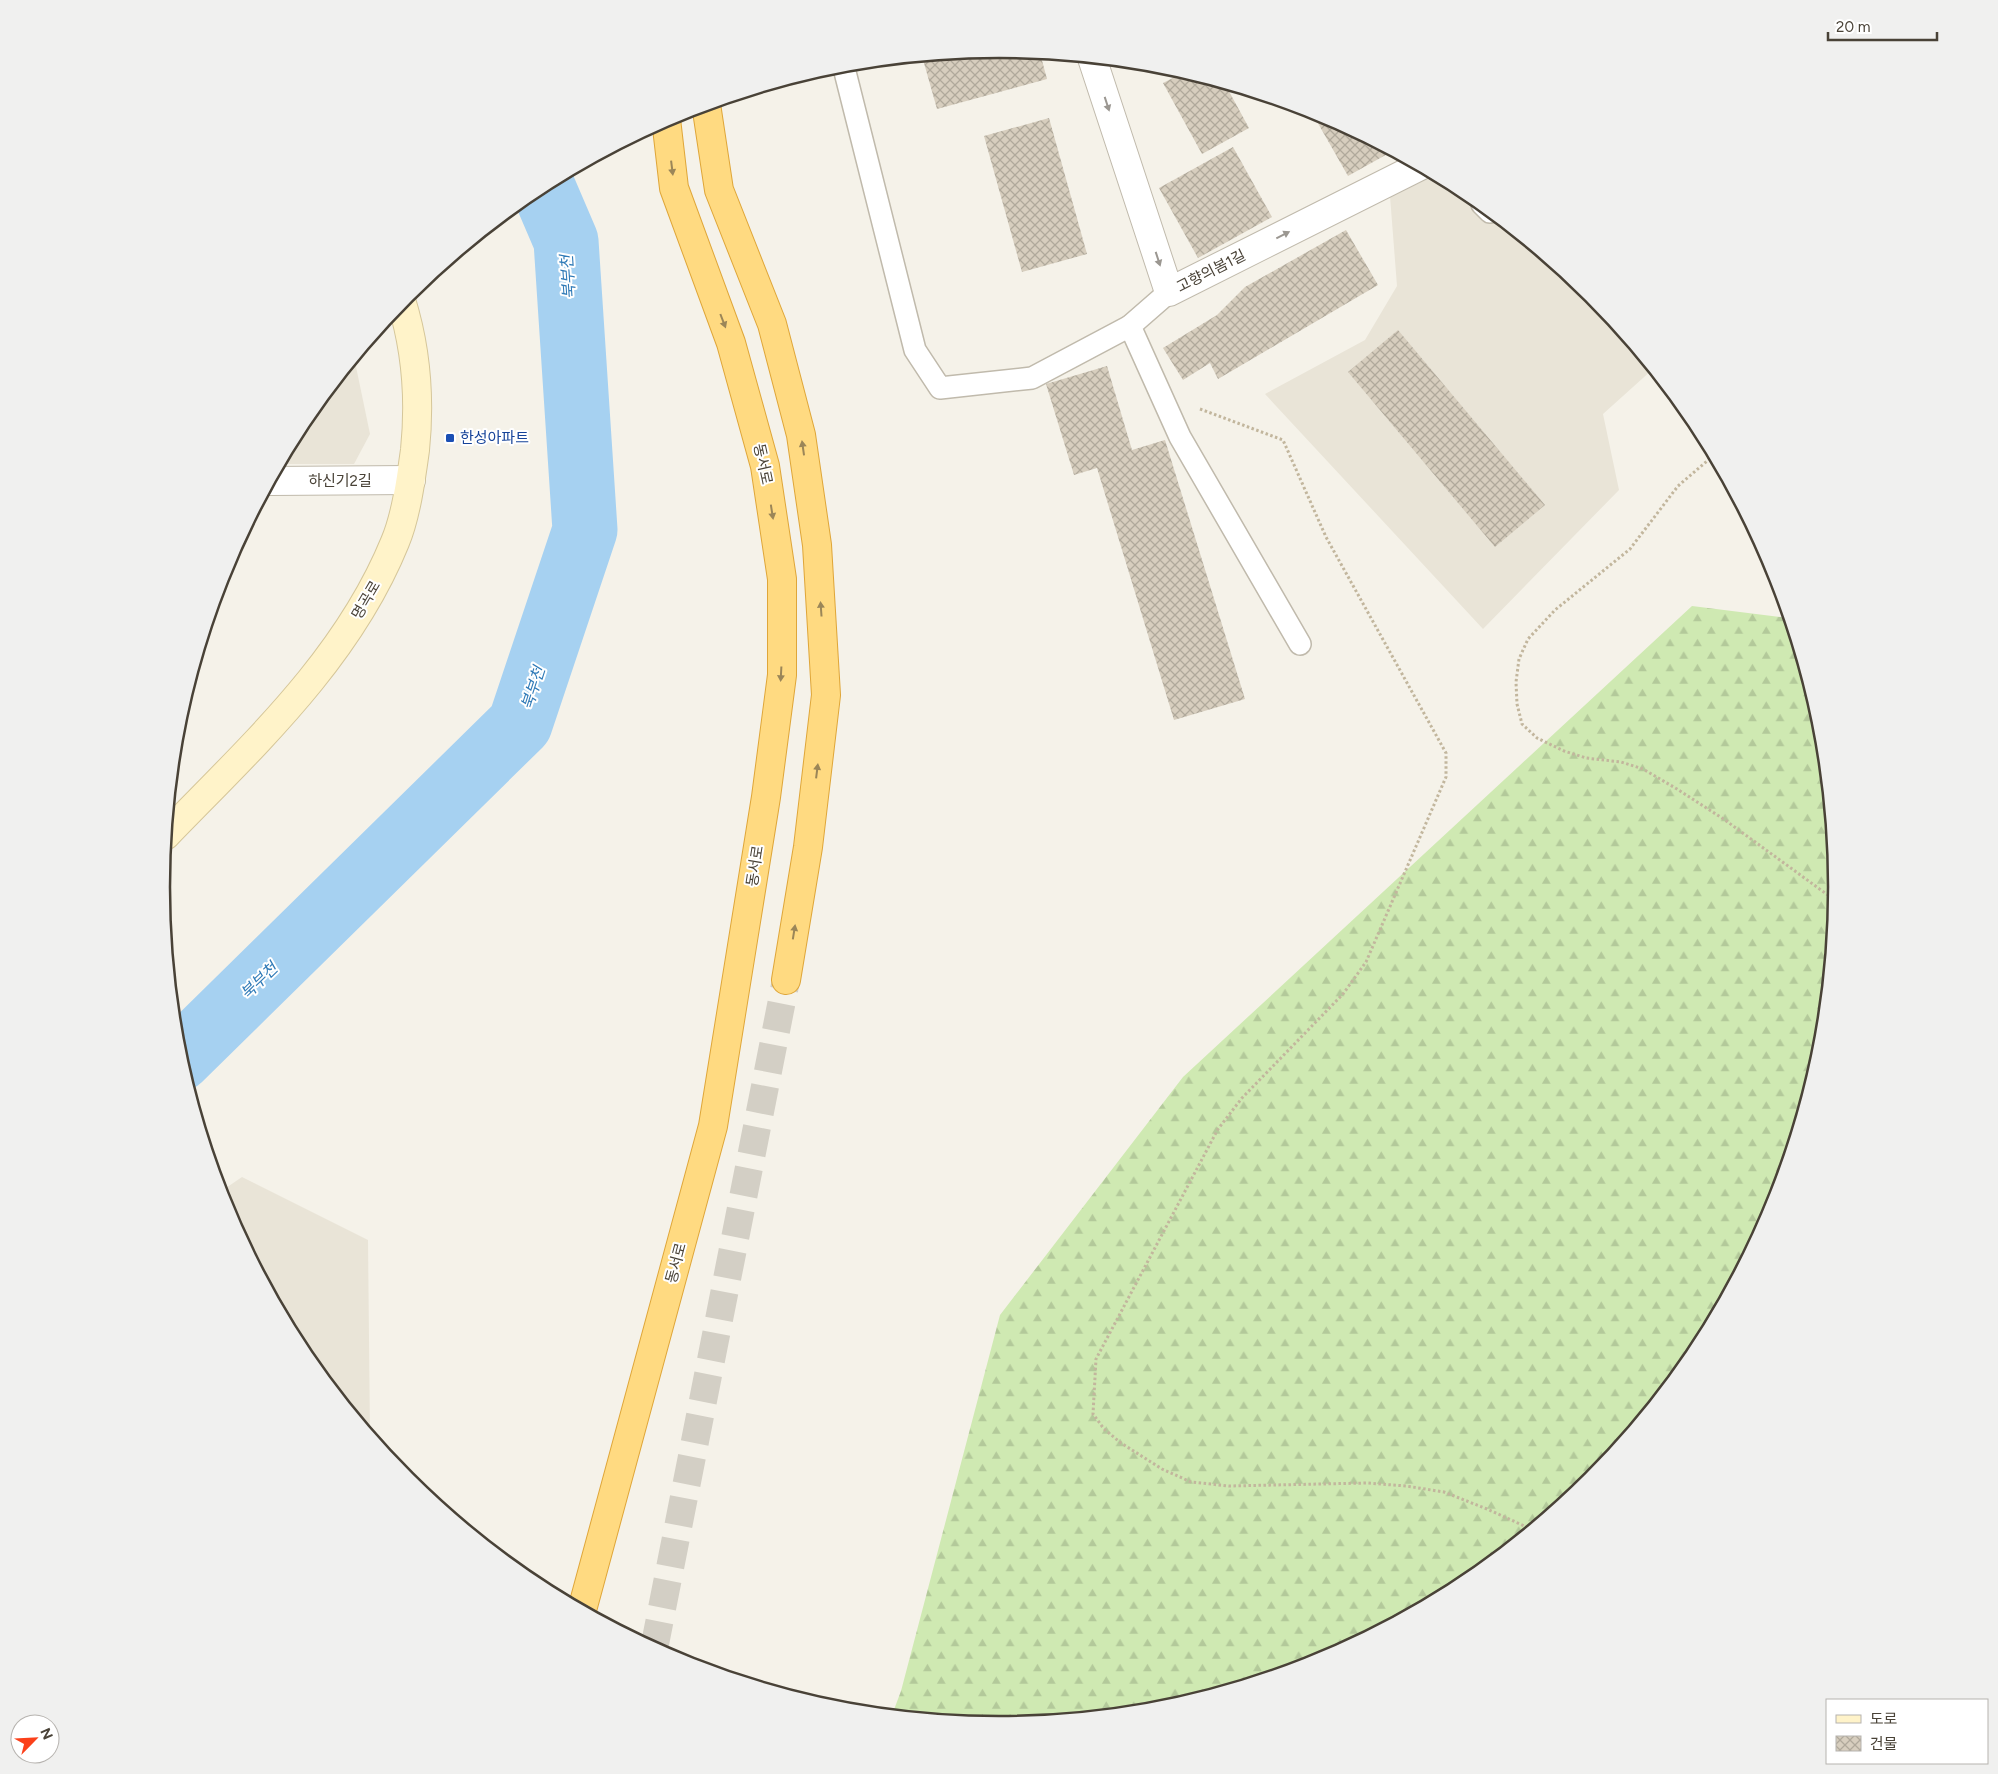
<svg xmlns="http://www.w3.org/2000/svg" width="1998" height="1774" viewBox="0 0 1998 1774" font-family="Figtree,'Noto Sans KR',sans-serif">
	<style>
		.residential { fill: #e9e4d7 }
		.forest { fill: url(#forest-firs) }
		.lines { fill: none; stroke-linecap: round; stroke-linejoin: round }
		.river { stroke: #a6d1f1; stroke-width: 65 }
		.building { fill: url(#building-cross-hatch) }
		.trunk-tunnel { stroke: #d3cfc5; stroke-width: 28; stroke-dasharray: 28 14; stroke-linecap: butt }
		.service-casing { stroke: #c0baac; stroke-width: 24 }
		.minor-casing { stroke: #c0baac; stroke-width: 30 }
		.secondary-casing { stroke: #d5c699; stroke-width: 30 }
		.trunk-casing { stroke: #dfa639; stroke-width: 30 }
		.path { stroke: #c2b69d; stroke-width: 3; stroke-dasharray: 2.5 2.5; stroke-linecap: butt }
		.service { stroke: #fff; stroke-width: 21 }
		.minor { stroke: #fff; stroke-width: 28 }
		.secondary { stroke: #fff3c9; stroke-width: 28 }
		.trunk { stroke: #ffda81; stroke-width: 28 }
		.oneway { fill: #9b9791 }
		.oneway2 { fill: #9b8658 }
		.transit-dot { fill: #1a4fb4; stroke: #fff; stroke-width: 2 }
		.labels { text-anchor: middle; dominant-baseline: central; stroke-width: 4; stroke-linejoin: round; paint-order: stroke }
		.street-label { font-size: 15px; fill: #494237; stroke: #fff }
		.transit-label { font-size: 15px; fill: #164399; stroke: #fff; text-anchor: start }
		.water-label { font-size: 16px; font-style: italic; fill: #2f7ab7; stroke: #fff }
		.rim { fill: none; stroke: #494237; stroke-width: 2.5 }
	</style>
	<defs>
		<pattern id="forest-firs" width="22" height="20" patternUnits="userSpaceOnUse" patternTransform="scale(1.25)"><rect width="22" height="20" fill="#cfe9b2"/><path d="M5 1l3.5 6h-7zM16 11l3.5 6h-7z" fill="#b3c99a"/></pattern>
		<pattern id="building-cross-hatch" width="8" height="8" patternUnits="userSpaceOnUse" patternTransform="scale(1.25)"><rect width="8" height="8" fill="#d7cebe"/><path d="M0 0l8 8M0 8l8-8" fill="none" stroke="#b0a99b"/></pattern>
	</defs>
	<rect width="100%" height="100%" fill="#f5f2e9"/>
	<!-- residential -->
	<g class="residential">
		<path d="M1433,173L1465,190L1592,294L1653,369L1603,414L1619,490L1483,629L1265,394L1365,340L1397,286L1390,196Z"/>
		<path d="M354,357L370,434L354,464H279L302,421Z"/>
		<path d="M242,1177L368,1240L370,1435L302,1352L224,1208L220,1192Z"/>
	</g>
	<!-- forest -->
	<path class="forest" d="M1692,606L1789,618L1821,724L1837,887L1821,1051L1773,1208L1696,1353L1592,1480L1464,1584L1320,1662L1162,1709L999,1725L892,1715L901,1691L1000,1315L1183,1077Z"/>
	<g class="lines">
		<!-- river -->
		<path class="river" d="M179,1059L520,724L585,530L566,241L542,185"/>
	</g>
	<!-- building -->
	<g class="building">
		<path d="M999,49L1040,53L1047,79L937,109L922,56Z"/>
		<path d="M1161,65H1163L1170,67L1164,70Z"/>
		<path d="M1185,72L1225,84L1249,128L1202,154L1163,83Z"/>
		<path d="M1312,110L1320,113L1391,152L1348,176L1311,111Z"/>
		<path d="M1049,118L1087,254L1022,272L984,136Z"/>
		<path d="M1233,147L1272,217L1198,258L1159,188Z"/>
		<path d="M1346,230L1378,285L1218,379L1210,363L1183,380L1163,348L1217,315L1245,287Z"/>
		<path d="M1398,330L1545,505L1495,547L1348,372Z"/>
		<path d="M1107,366L1132,450L1165,440L1245,699L1174,720L1097,468L1074,475L1046,384Z"/>
	</g>
	<g class="lines">
		<!-- trunk-tunnel -->
		<path class="trunk-tunnel" d="M654,1649L786,980"/>
		<!-- service casing -->
		<g class="service-casing">
			<g id="service">
				<path d="M843,64L915,350L940,388L1032,378L1130,326"/>
				<path d="M1482,204L1490,212"/>
				<path d="M1169,292L1130,326L1180,437L1300,644"/>
			</g>
		</g>
		<!-- minor casing -->
		<g class="minor-casing">
			<g id="minor">
				<path d="M1092,58L1169,292L1420,166"/>
				<path d="M270,481L411,480"/>
			</g>
		</g>
		<!-- secondary casing -->
		<g class="secondary-casing">
			<path id="secondary" d="M166,835C252,746 347,660 395,542C406,516 411,479 415,450C420,401 416,348 401,300"/>
		</g>
		<!-- trunk casing -->
		<g class="trunk-casing">
			<g id="trunk">
				<path d="M706,104L719,190L772,324L801,435L817,545L826,695L808,847L786,980"/>
				<path d="M582,1610L713,1126L766,797L782,675V579L765,466L731,343L674,188L666,119"/>
			</g>
		</g>
		<!-- path -->
		<g class="path">
			<path d="M1200,409L1283,440L1326,537L1446,753V777L1366,962L1343,994L1242,1098L1218,1129L1096,1359L1093,1414L1104,1429L1121,1443L1162,1469L1191,1482L1229,1486L1367,1483L1406,1486L1444,1492L1487,1509L1531,1529"/>
			<path d="M1714,455L1678,486L1630,549L1555,610L1528,639L1519,659L1516,682L1517,704L1522,724L1537,738L1564,751L1586,758L1621,762L1643,769L1677,789L1725,820L1836,901"/>
		</g>
		<!-- service -->
		<use href="#service" class="service"/>
		<!-- minor -->
		<use href="#minor" class="minor"/>
		<!-- secondary -->
		<use href="#secondary" class="secondary"/>
		<!-- trunk -->
		<use href="#trunk" class="trunk"/>
	</g>
	<!-- one-way arrows -->
	<defs><path id="oneway-solid" d="M-6-.8H1V-3.2L6.5 0L1 3.2V.8H-6Z" transform="scale(1.25)"/></defs>
	<g class="oneway">
		<use href="#oneway-solid" transform="translate(1107 104) rotate(72)"/>
		<use href="#oneway-solid" transform="translate(1283 235) rotate(-27)"/>
		<use href="#oneway-solid" transform="translate(1158 259) rotate(72)"/>
	</g>
	<g class="oneway2">
		<use href="#oneway-solid" transform="translate(672 168) rotate(83)"/>
		<use href="#oneway-solid" transform="translate(723 321) rotate(69)"/>
		<use href="#oneway-solid" transform="translate(803 448) rotate(-98)"/>
		<use href="#oneway-solid" transform="translate(772 512) rotate(81)"/>
		<use href="#oneway-solid" transform="translate(821 609) rotate(-94)"/>
		<use href="#oneway-solid" transform="translate(781 674) rotate(93)"/>
		<use href="#oneway-solid" transform="translate(817 771) rotate(-83)"/>
		<use href="#oneway-solid" transform="translate(794 932) rotate(-81)"/>
	</g>
	<!-- markers -->
	<rect class="transit-dot" x="445" y="433" width="10" height="10" rx="2.5"/>
	<g class="labels">
		<!-- street labels -->
		<g class="street-label">
			<text transform="translate(1211 271) rotate(-27)">고향의봄1길</text>
			<text transform="translate(763 464) rotate(78)">동서로</text>
			<text x="340" y="481">하신기2길</text>
			<text transform="translate(366 600) rotate(-60)">명곡로</text>
			<text transform="translate(755 866) rotate(-81)">동서로</text>
			<text transform="translate(676 1263) rotate(-75)">동서로</text>
		</g>
		<!-- transit labels -->
		<g class="transit-label">
			<text x="460" y="438">한성아파트</text>
		</g>
		<!-- water labels -->
		<g class="water-label">
			<text transform="translate(568 277) rotate(-94)">북부천</text>
			<text transform="translate(533 688) rotate(-72)">북부천</text>
			<text transform="translate(259 981) rotate(-44)">북부천</text>
		</g>
	</g>
	<!-- crop -->
	<path d="M0 0H1998V1774H0ZM170 887a829 829 0 1 1 1658 0a829 829 0 1 1-1658 0Z" fill="#f0f0ef" fill-rule="evenodd"/>
	<path class="rim" d="M170 887a829 829 0 1 1 1658 0a829 829 0 1 1-1658 0Z"/>
	<!-- legend -->
	<rect x="1826" y="1699" width="162" height="65" fill="#ffffff" stroke="#b6b3af"/>
	<rect x="1836" y="1715" width="25" height="8" fill="#fff3c9" stroke="#b6b3af"/>
	<text x="1870" y="1724" font-size="15" fill="#494237">도로</text>
	<rect x="1836" y="1736" width="25" height="15" fill="url(#building-cross-hatch)" stroke="#b6b3af"/>
	<text x="1870" y="1749" font-size="15" fill="#494237">건물</text>
	<!-- north arrow -->
	<g transform="translate(35 1739) rotate(66)"><circle r="24" fill="#ffffff" stroke="#b6b3af"/>
	<path d="M0-4L9 19L0 12L-9 19Z" fill="#fb401a"/>
	<text y="-8" font-size="14" font-weight="bold" text-anchor="middle" fill="#494237">N</text>
	</g>
	<!-- scale -->
	<path d="M1828 32v8h109v-8" fill="none" stroke="#494237" stroke-width="2.5"/>
	<text x="1836" y="32" font-size="15" fill="#494237" stroke="#ffffff" stroke-width="4" paint-order="stroke">20 m</text>
</svg>
